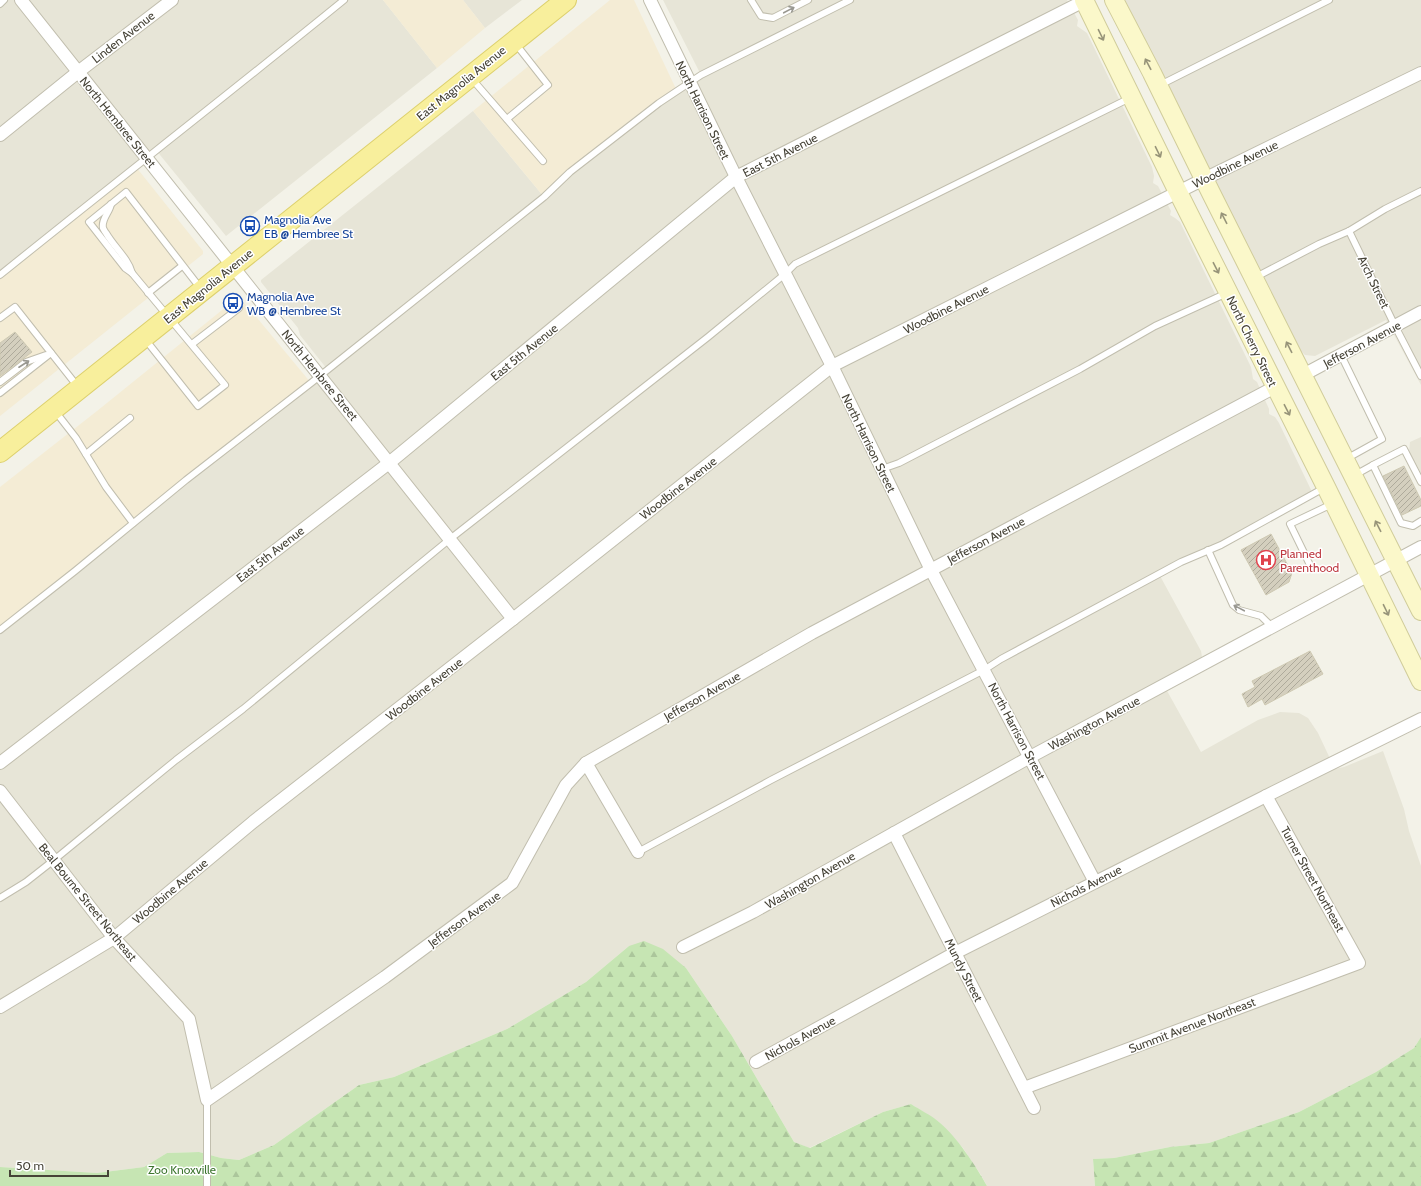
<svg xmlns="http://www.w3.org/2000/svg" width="1421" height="1186" viewBox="0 0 1421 1186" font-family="Cabin,sans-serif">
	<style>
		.residential { fill: #e7e5d7 }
		.commercial { fill: #f4ecd5 }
		.forest { fill: url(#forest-firs) }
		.park { fill: #c6e5b3 }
		.building { fill: url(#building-hatch); stroke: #cec9b2 }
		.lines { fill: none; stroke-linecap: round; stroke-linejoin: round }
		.service-casing { stroke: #c1beae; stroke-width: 8 }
		.minor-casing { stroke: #c1beae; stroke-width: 14 }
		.secondary-casing { stroke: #d0cc9a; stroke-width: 20 }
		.primary-casing { stroke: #ddd06d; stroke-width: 22 }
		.service { stroke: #fff; stroke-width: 6 }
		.minor { stroke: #fff; stroke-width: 12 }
		.secondary { stroke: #fbf8ca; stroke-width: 18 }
		.primary { stroke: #f8ef9c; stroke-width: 20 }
		.oneway { stroke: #999891 }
		.oneway2 { stroke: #979479 }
		.labels { text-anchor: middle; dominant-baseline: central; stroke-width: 3; stroke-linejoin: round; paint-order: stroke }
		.street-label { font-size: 12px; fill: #464337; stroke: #fff }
		.transit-label { font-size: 12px; fill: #164399; stroke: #fff; text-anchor: start }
		.health-label { font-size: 12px; fill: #be3a42; stroke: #fff; text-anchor: start }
		.park-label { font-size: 12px; fill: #3c752e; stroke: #fff }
	</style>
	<defs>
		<pattern id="forest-firs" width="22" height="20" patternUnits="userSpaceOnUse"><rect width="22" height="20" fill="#c6e5b3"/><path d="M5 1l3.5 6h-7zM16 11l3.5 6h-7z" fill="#abc69b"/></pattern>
		<pattern id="building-hatch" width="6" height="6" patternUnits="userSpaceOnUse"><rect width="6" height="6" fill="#d4cfbe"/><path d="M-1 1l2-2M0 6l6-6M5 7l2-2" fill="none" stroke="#aeaa9b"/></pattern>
	</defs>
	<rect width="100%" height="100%" fill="#f3f2e8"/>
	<!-- residential -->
	<g class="residential">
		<path d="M0,0H383L437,68L226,236L156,150L0,275Z"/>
		<path d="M463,0H522L485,28Z"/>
		<path d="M663,0H1067L1078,20L1077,26L1087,33L1152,167L1154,176L1153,183L1158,186L1171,211L1170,215L1175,218L1180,222L1251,367L1253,379L1257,382L1269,409V414L1275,417L1279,423L1313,494L1159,574L1201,651L1202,657L1161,680L1201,752L1258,720L1280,712L1299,713L1308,718L1318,733L1335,769L1344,767L1383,751L1404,809L1409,831L1421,866V1037L1414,1048L1376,1072L1299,1112L1209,1143L1170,1147L1114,1158L1093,1159L1095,1186H987L981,1175L963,1148L939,1122L911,1104L883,1112L809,1148L794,1142L732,1036L686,968L629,946L586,982L507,1029L394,1077L359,1085L274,1145L239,1160L221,1158L199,1152L167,1153L144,1167L97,1173L0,1167V630L327,369L300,335L298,328L261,282V280L447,132L473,111L544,197L560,182L701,75Z"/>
		<path d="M1125,0H1421V385L1386,320L1315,356L1305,355L1300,350Z"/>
		<path d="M1421,437V473L1409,452L1410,442Z"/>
	</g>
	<!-- commercial -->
	<g class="commercial">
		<path d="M383,0H463L485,28L437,68Z"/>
		<path d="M610,0H634L677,91L544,197L473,111Z"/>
		<path d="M136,167L203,251V254L0,416V275Z"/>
		<path d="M237,298L241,300L248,307L311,383L0,630V487L97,411Z"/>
	</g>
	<!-- forest -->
	<g class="forest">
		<path d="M644,941L663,949L686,968L732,1036L794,1142L810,1148L883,1112L911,1104C920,1110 931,1115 939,1122C957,1137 976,1166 987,1186H221V1158L239,1160L274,1145L359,1085L394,1077L507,1029L586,982L629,946Z"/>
		<path d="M1421,1037V1186H1095L1093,1159L1114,1158L1170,1147L1209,1143L1299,1112L1376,1072L1414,1048Z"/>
	</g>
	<!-- park -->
	<path class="park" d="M199,1152L221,1158V1186H0V1167L97,1173L144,1167L167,1153Z"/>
	<!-- building -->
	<g class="building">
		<path d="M15,332L32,352L0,376V343Z"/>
		<path d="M1404,466L1421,500V506L1402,515L1383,476Z"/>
		<path d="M1271,534L1292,573L1289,582L1266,595L1241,550Z"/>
		<path d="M1310,651L1323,674L1265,705L1262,699L1248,707L1242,694L1255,687L1252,681Z"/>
	</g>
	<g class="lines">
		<!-- service casing -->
		<g class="service-casing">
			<g id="service">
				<path d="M751,0L761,16L773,18L808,0"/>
				<path d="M0,4L4,0"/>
				<path d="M472,79L543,161"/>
				<path d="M1160,85L1329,0"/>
				<path d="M507,119L548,85L515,43"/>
				<path d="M111,204C110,212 101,219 103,228C104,230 105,232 106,233C114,247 128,258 132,273"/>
				<path d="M1349,231L1395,326L1421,376"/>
				<path d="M0,275C114,183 230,93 344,0"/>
				<path d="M1256,277L1319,244L1349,231L1385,209L1421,191"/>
				<path d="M148,293L182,266"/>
				<path d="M0,318L15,307L78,387"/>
				<path d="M145,339L198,406L225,385L132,273L125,268L89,222L126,192L201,289"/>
				<path d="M192,344L239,308"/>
				<path d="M1341,355L1382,439L1346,459"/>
				<path d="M0,382L26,362L46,355"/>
				<path d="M0,393L51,353"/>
				<path d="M55,411L76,438L106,487L133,523"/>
				<path d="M86,454L130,418"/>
				<path d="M1373,465L1404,449L1421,482"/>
				<path d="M882,469L899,463L1080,369L1155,326L1227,293"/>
				<path d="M1355,475L1373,465L1401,523L1413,526L1421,521"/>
				<path d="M1208,550L1233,605L1239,610L1261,616L1272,627"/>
				<path d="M1310,565L1290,524L1332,504"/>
				<path d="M0,630L75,571L186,480L311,383L544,197L570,172L659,103L701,75L850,0"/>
				<path d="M638,852L771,780L984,670L1001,659L1181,562L1221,545L1324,488"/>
				<path d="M0,898L26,882L54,860L176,760L243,709L450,539L708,337L785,274L795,264L1130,98"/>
				<path d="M207,1100V1186"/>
			</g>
		</g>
		<!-- minor casing -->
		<g class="minor-casing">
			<g id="minor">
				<path d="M21,0L513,619"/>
				<path d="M650,0L736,177L832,366L931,570L1095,882"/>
				<path d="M0,135L78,72L172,0"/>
				<path d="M1303,375L1421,312"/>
				<path d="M0,763L389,463L736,177L1084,1"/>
				<path d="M586,763L638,852"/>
				<path d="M0,791L114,938L189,1019L207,1100L385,977L512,883L566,785L586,763L812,633L1275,387"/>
				<path d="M894,833L1034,1108"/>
				<path d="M683,947L753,912L1030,757L1421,547"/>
				<path d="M0,1007L114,938L253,822L513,619L832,366L1204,179L1421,73"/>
				<path d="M756,1062L955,953L1266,796L1421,719"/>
				<path d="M1024,1088L1359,963L1266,796"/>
			</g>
		</g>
		<!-- secondary casing -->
		<g class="secondary-casing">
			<g id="secondary">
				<path d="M1084,0L1178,192L1326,487L1421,681"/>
				<path d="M1114,0L1152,73L1211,193L1421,611"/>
			</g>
		</g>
		<!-- primary casing -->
		<g class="primary-casing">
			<path id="primary" d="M0,452L566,0"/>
		</g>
		<!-- service -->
		<use href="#service" class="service"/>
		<!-- minor -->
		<use href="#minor" class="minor"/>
		<!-- secondary -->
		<use href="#secondary" class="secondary"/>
		<!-- primary -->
		<use href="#primary" class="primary"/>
	</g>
	<!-- one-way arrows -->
	<defs><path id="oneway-shaft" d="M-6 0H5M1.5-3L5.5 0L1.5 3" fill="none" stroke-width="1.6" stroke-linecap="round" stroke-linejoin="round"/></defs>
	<g class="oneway">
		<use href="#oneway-shaft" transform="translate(789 10) rotate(-28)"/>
		<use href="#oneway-shaft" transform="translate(24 364) rotate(-33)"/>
		<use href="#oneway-shaft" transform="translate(1239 608) rotate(-152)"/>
	</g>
	<g class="oneway2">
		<use href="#oneway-shaft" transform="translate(1101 35) rotate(64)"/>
		<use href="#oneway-shaft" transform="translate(1148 64) rotate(-118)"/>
		<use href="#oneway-shaft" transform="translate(1158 152) rotate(64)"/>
		<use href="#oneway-shaft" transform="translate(1224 218) rotate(-117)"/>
		<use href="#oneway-shaft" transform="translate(1216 268) rotate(63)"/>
		<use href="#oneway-shaft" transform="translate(1289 347) rotate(-117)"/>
		<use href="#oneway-shaft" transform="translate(1287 410) rotate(63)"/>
		<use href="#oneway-shaft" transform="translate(1378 526) rotate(-117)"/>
		<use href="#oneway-shaft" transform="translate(1386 610) rotate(64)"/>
	</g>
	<!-- icons -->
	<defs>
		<g id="bus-ring" transform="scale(1)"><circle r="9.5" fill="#fff" stroke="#1a4fb4" stroke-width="1.5"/><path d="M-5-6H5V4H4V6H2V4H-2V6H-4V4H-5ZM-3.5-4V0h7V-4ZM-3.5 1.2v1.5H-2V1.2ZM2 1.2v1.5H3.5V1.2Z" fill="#1a4fb4"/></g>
		<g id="hospital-ring" transform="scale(1)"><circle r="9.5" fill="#fff" stroke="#e0444e" stroke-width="1.5"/><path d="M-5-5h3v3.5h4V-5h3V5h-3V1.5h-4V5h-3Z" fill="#e0444e"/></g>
	</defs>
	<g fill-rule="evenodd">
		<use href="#bus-ring" x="250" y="226"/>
		<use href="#bus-ring" x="233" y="303"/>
		<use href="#hospital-ring" x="1266" y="560"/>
	</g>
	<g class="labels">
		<!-- street labels -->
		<g class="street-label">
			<text transform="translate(123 37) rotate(-38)">Linden Avenue</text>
			<text transform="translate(461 83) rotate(-39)">East Magnolia Avenue</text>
			<text transform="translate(703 110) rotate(64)">North Harrison Street</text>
			<text transform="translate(118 122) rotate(51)">North Hembree Street</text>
			<text transform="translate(780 155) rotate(-27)">East 5th Avenue</text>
			<text transform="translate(1235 164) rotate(-26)">Woodbine Avenue</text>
			<text transform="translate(1374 282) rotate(64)">Arch Street</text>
			<text transform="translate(208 286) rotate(-39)">East Magnolia Avenue</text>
			<text transform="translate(946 309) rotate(-27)">Woodbine Avenue</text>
			<text transform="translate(1252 341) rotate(64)">North Cherry Street</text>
			<text transform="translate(1362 344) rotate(-28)">Jefferson Avenue</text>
			<text transform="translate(524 352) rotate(-39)">East 5th Avenue</text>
			<text transform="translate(320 375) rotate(51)">North Hembree Street</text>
			<text transform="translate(869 443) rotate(64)">North Harrison Street</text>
			<text transform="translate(678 488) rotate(-38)">Woodbine Avenue</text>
			<text transform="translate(986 540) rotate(-28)">Jefferson Avenue</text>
			<text transform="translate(270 554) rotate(-38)">East 5th Avenue</text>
			<text transform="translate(424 689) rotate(-38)">Woodbine Avenue</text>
			<text transform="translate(702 696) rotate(-30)">Jefferson Avenue</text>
			<text transform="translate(1094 723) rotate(-28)">Washington Avenue</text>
			<text transform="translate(1017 731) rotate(62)">North Harrison Street</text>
			<text transform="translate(1313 879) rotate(61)">Turner Street Northeast</text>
			<text transform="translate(810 880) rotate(-30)">Washington Avenue</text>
			<text transform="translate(1086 886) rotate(-27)">Nichols Avenue</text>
			<text transform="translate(170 891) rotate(-40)">Woodbine Avenue</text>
			<text transform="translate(88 902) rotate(51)">Beal Bourne Street Northeast</text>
			<text transform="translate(464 919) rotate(-36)">Jefferson Avenue</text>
			<text transform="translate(964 970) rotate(63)">Mundy Street</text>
			<text transform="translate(1192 1025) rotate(-21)">Summit Avenue Northeast</text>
			<text transform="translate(800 1038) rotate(-29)">Nichols Avenue</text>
		</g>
		<!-- transit labels -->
		<g class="transit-label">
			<text x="264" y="219">Magnolia Ave<tspan x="264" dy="14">EB @ Hembree St</tspan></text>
			<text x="247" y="296">Magnolia Ave<tspan x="247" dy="14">WB @ Hembree St</tspan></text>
		</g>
		<!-- health labels -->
		<g class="health-label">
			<text x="1280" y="553">Planned<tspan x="1280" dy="14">Parenthood</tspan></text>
		</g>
		<!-- park labels -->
		<g class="park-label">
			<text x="182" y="1169">Zoo Knoxville</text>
		</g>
	</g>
	<!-- scale -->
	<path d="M10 1170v6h98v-6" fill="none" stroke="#464337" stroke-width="2"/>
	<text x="16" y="1170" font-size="12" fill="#464337" stroke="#ffffff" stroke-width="3" paint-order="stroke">50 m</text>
</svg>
